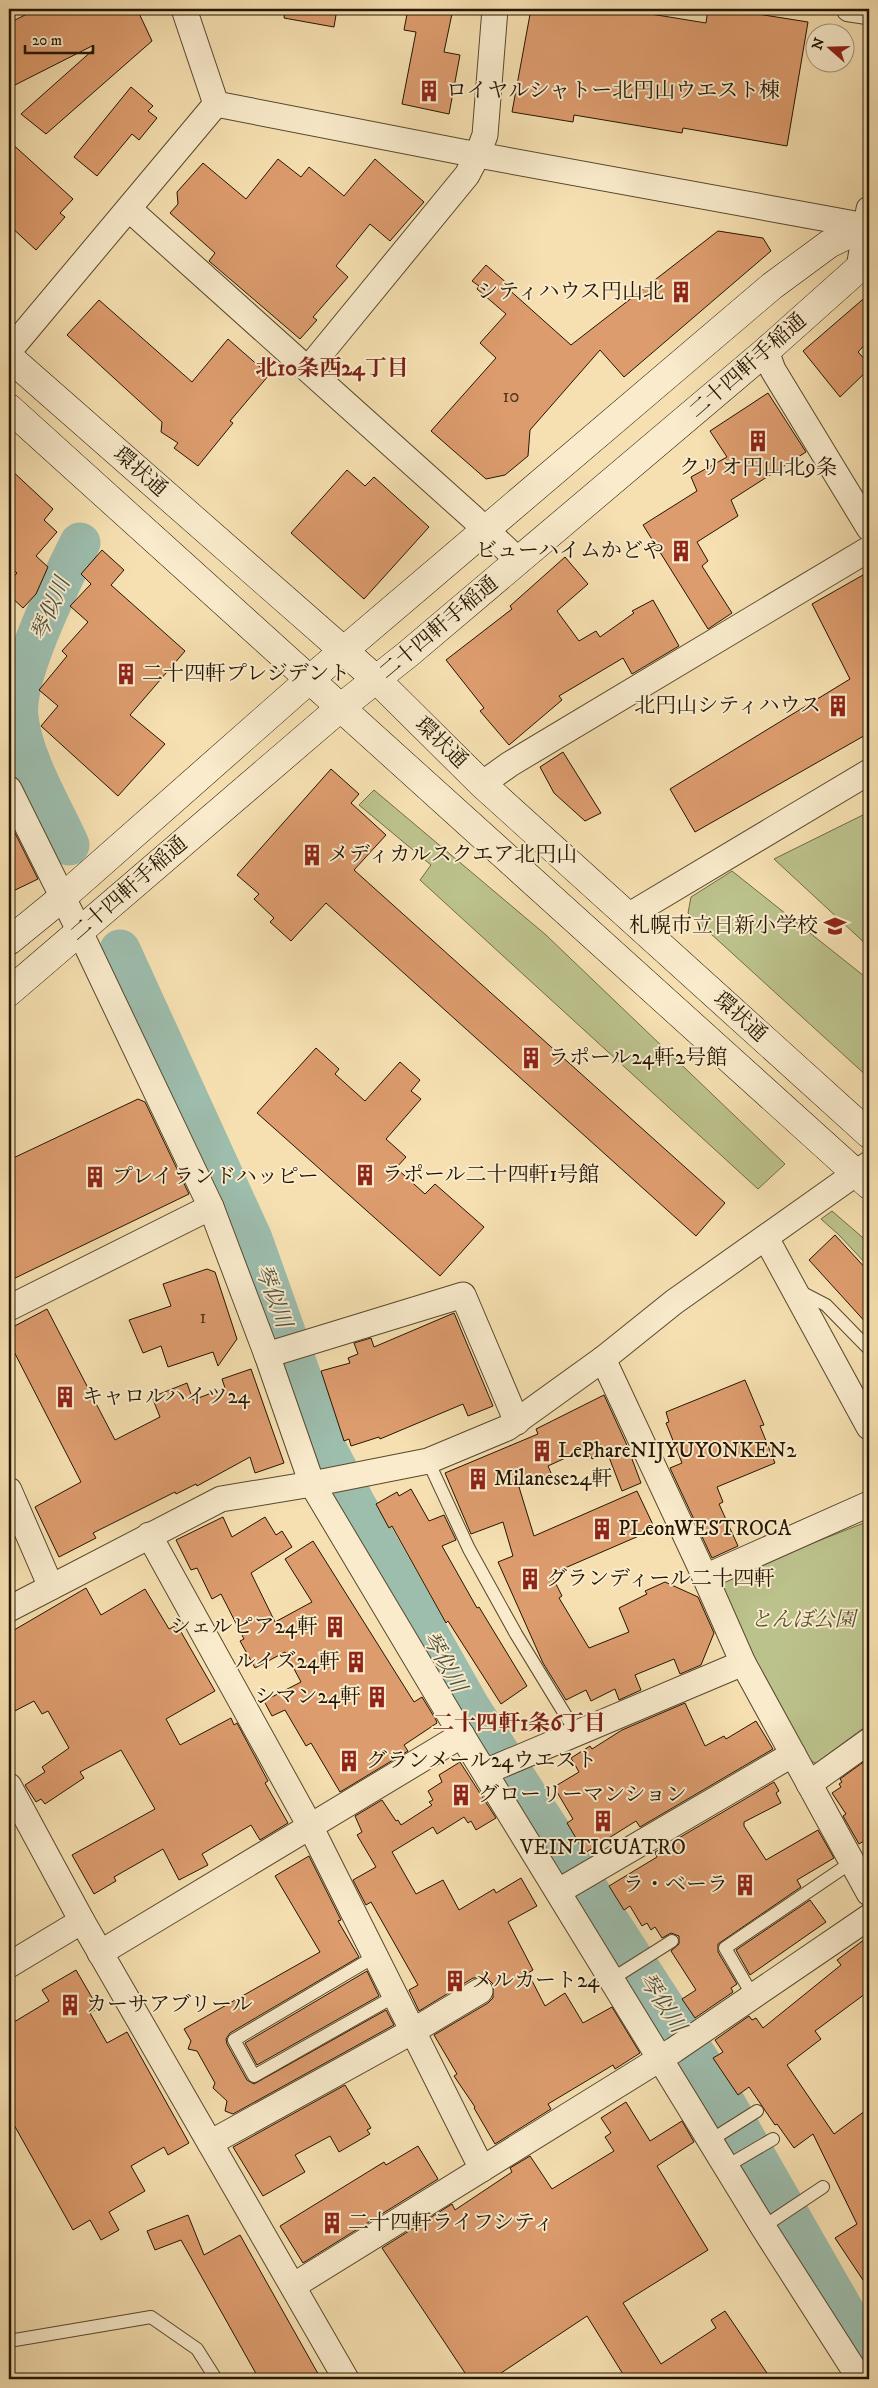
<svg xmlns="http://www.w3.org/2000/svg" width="878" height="2388" viewBox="0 0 878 2388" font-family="'IM FELL DW Pica','Noto Serif JP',serif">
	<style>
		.green { fill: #bcc28c; stroke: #706c46 }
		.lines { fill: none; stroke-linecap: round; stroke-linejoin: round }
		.river { stroke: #9dbdad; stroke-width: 41 }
		.building { fill: #dd9c6e; stroke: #241501 }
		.lane-casing { stroke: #58482d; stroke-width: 14 }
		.street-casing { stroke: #58482d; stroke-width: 27 }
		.secondary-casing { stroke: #241501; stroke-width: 29 }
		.lane { stroke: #f9ebcc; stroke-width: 12 }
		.street { stroke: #f9ebcc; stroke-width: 25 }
		.secondary { stroke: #f9ebcc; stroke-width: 28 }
		.labels { text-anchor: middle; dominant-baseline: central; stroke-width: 4; stroke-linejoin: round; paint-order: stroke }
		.number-label { font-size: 19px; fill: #52371c }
		.poi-label { font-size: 21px; fill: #241501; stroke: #f9ebcc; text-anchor: start }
		.street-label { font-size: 21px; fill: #241501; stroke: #f9ebcc }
		.park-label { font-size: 21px; font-style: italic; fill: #595232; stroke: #f9ebcc }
		.neighbourhood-label { font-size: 22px; font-weight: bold; fill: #7a1f14; stroke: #f9ebcc }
		.water-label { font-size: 22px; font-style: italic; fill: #4e503d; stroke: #f9ebcc }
	</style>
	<rect width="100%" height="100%" fill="#f6e0b1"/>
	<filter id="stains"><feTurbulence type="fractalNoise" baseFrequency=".004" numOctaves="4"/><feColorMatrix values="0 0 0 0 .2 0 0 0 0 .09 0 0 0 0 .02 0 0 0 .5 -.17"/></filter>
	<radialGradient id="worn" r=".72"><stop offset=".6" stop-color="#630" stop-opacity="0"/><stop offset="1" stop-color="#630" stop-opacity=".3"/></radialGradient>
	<!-- green -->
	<g class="green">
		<path d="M374,790L546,935L785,1164L758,1189L420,880L431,865L359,805Z"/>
		<path d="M869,812V947L774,859Z"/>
		<path d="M732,871L869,980V1078L688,913L691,897Z"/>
		<path d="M832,1211L869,1243V1267L839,1235L821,1219Z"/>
		<path d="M869,1521V1724L816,1763L805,1759L746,1656L716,1581Z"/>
	</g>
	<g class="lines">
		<!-- river -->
		<g class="river">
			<path d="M69,845C51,805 24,762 18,718C13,676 61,581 80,543"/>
			<path d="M120,950L252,1239L327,1450L354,1502L470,1708L711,2079L869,2355"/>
		</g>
	</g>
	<!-- building -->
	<g class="building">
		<path d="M37,9H137L152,41L46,134L21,114L94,49L92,46L9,88V23Z"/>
		<path d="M285,9H337L334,27L284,18Z"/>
		<path d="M408,9H453L444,52L460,55L449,114L402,104L416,32L404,30Z"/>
		<path d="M531,9H620L706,23L708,9H726L808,22L787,146L683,128L682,133L574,115L573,122L512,112Z"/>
		<path d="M131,87L153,106L148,111L157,118L139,140L132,134L97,176L74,157Z"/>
		<path d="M9,141L73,199L60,213L65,217L36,250L9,225Z"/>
		<path d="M278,159L301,177L309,167L344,196L375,159L424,202L390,241L370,224L336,266L348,277L313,317L317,320L300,339L209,261L215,253L170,213L178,204L177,192L203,163L246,199Z"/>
		<path d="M718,231L763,238L771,251L624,377L600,350L530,430L528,456L505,475L486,479L431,431L496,358L480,343L506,314L477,289L479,286L472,281L486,265L509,285L506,287L571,345Z"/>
		<path d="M869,294V340L858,352L869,364V369L840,397L803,351Z"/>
		<path d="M99,300L192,382L228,339L269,375L230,421L233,423L198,466L174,448L178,443L161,432L162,422L67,335Z"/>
		<path d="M768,393L806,452L731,500L738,516L697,542L708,561L702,566L732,613L708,629L643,525L697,491L691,477L727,457L710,431Z"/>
		<path d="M9,468L53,509L44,520L57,532L36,556L48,567L36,594L23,608L9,595V582L17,573L9,566Z"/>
		<path d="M347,470L365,486L374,477L429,527L364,599L291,533Z"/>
		<path d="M102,550L124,570L111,585L185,651L130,715L165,744L118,796L41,726L58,706L39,690L67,656L62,651L88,622L70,606L91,584L81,574Z"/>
		<path d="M565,557L588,584L557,611L579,641L596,631L600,637L634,613L632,611L653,600L679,646L632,674L623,658L559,696L562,700L509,745L480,711L484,708L446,660L512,609L510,606Z"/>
		<path d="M863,575L869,586V733L695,832L670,789L850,679L812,604Z"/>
		<path d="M563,752L601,813L585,821L554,793L540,767Z"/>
		<path d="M331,769L359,794L351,803L386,835L354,870L725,1203L696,1236L326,903L291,941L270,922L274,918L254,899L259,894L237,875Z"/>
		<path d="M9,821L38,879L9,893Z"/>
		<path d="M316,1048L339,1069L335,1074L365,1101L400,1062L420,1080L411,1091L421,1099L386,1139L406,1157L396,1168L425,1194L435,1184L484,1227L440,1276L257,1113Z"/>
		<path d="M138,1099L145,1102L189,1194L9,1281V1160Z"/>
		<path d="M835,1235L869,1272V1326L809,1260Z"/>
		<path d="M207,1269L215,1272L237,1339L218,1366L213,1352L168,1367L161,1346L143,1353L129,1320L171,1306L163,1284Z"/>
		<path d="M47,1309L115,1440L160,1417L152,1397L187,1383L193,1400L225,1388L222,1379L251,1369L284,1463L255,1473L250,1457L197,1486L196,1484L176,1494L175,1492L93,1533L96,1538L59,1557L35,1507L81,1482L9,1342V1329Z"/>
		<path d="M454,1313L493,1406L468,1416L463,1404L380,1439L379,1437L351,1446L349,1439L344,1441L321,1371L350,1363L348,1358L358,1354L354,1343L371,1338L374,1347Z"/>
		<path d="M745,1380L764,1425L760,1426L775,1463L717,1487L723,1502L719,1504L738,1546L712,1558L670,1468L682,1463L666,1423L669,1422L666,1412Z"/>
		<path d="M604,1395L626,1443L641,1483L622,1491L607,1452L592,1459L587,1448L548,1466L551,1473L519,1487L534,1536L637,1491L655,1529L551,1574L562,1596L559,1598L589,1648L629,1632L619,1608L647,1594L645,1591L665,1582L698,1597L714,1633L701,1665L680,1674L674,1659L635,1675L641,1690L619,1700L615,1689L591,1701L586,1690L566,1700L543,1663L498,1562L513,1556L503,1522L471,1534L445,1473L538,1434L536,1429Z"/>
		<path d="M411,1489L429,1521L444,1515L456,1540L442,1546L477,1608L479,1607L527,1686L501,1704L448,1621L446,1623L392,1526L389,1528L376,1504L397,1492L399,1496Z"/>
		<path d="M223,1517L232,1537L265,1517L276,1535L282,1531L292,1547L251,1573L275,1622L312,1602L285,1559L313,1541L414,1702L422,1697L436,1720L437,1723L404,1745L408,1751L340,1792L311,1743L306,1746L285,1710L272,1716L264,1701L301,1682L285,1652L255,1668L240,1641L244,1639L221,1594L212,1599L197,1568L191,1570L176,1540Z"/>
		<path d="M86,1588L101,1615L145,1589L169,1629L177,1625L215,1691L166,1719L180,1745L231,1718L234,1725L237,1723L268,1781L265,1783L288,1823L260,1840L251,1825L202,1854L208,1865L179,1880L163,1849L114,1877L116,1881L94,1894L72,1855L155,1809L121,1750L80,1772L84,1778L45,1804L41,1799L36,1802L25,1785L45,1772L42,1767L69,1748L48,1711L42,1714L34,1701L9,1714V1633Z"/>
		<path d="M685,1703L705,1746L724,1736L726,1739L756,1721L773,1749L640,1827L636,1821L585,1853L567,1823L573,1819L554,1787L579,1772L571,1758L590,1746L592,1749L622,1730Z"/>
		<path d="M869,1758V1838L859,1844L843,1816L846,1814L832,1793L841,1787L839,1784L842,1782L840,1779Z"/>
		<path d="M460,1762L496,1818L476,1830L471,1821L468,1823L464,1817L437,1834L433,1827L392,1852L416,1894L443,1880L459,1910L494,1889L496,1893L521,1878L537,1906L508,1922L533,1970L528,1973L545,2006L565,1993L583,2023L612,2007L640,2053L615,2069L613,2065L548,2104L551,2109L495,2144L474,2108L475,2107L454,2076L457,2074L434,2035L488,2003L493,1998V1984L487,1978H473L419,2011L409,1990L418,1985L371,1902L366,1905L353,1880L376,1867L357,1835L362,1832L355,1816L382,1800L396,1821L398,1820L401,1825L432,1805L429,1802L433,1800L428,1791L442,1782L439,1775Z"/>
		<path d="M774,1782L779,1791L776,1793L781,1803L744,1822V1826L766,1860L818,1830L834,1858L797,1880L801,1887L718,1944V1952L737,1984L731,1988L733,1992L695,2018L682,1999L696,1990L671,1951L679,1944V1936L671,1933L662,1938L655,1927L651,1930L647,1923L642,1926L630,1906L624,1910L609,1886L657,1857L655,1852Z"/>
		<path d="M309,1856L341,1920L338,1921L359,1957L230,2033L226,2039L227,2044L247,2080L254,2084L386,2010L394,2025L233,2114L225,2111L227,2101L213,2088L215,2083L197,2051L188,2049L191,2041L184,2029L320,1952L275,1876Z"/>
		<path d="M810,1900L826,1922L750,1975L736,1950Z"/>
		<path d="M869,1936V1991L815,2031L821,2039L787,2065L834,2134L869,2108V2289L835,2238L857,2224L813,2134L794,2148L777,2124L775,2125L749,2087L738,2095L713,2058L723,2052L715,2040L749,2016L752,2020L756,2018L763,2028L841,1965L837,1960Z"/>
		<path d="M76,1970L98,2008L90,2013L107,2043L127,2032L189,2143L168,2155L164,2147L131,2166L145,2191L109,2212L119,2230L101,2240L90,2220L73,2230L9,2116V2025L49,2001L42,1990Z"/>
		<path d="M367,1971L379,1996L257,2065L245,2043Z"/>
		<path d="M345,2085L371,2128L367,2130L370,2134L339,2152L330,2136L295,2155L305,2172L263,2196L233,2147Z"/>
		<path d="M626,2102L650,2141L682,2121L694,2142L657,2166L708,2250L623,2303L661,2364L716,2328L711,2320L725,2311L771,2379H626L587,2316L492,2379H469L382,2248L452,2204L455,2210L512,2172L510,2168L530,2156L552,2189L614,2151L605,2137L611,2133L601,2118Z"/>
		<path d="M418,2146L438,2179L303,2263L280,2226L384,2162L386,2165Z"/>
		<path d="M188,2215L204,2255L240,2235L321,2379H259L181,2240L155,2250L147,2231Z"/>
	</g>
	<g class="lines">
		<!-- lane casing -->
		<g class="lane-casing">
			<g id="lane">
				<path d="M799,1291L826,1305L869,1349"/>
				<path d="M428,1461L469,1549L516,1634L577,1734"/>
				<path d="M374,1957L234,2040L254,2076L395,1996"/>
				<path d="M612,1979L672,1941"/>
				<path d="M753,1996L725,1948L852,1862"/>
				<path d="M711,2140L757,2111"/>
				<path d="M727,2166L773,2139"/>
				<path d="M763,2227L823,2187"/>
				<path d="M9,2341L151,2317L197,2349L216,2379"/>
			</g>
		</g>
		<!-- street casing -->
		<g class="street-casing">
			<g id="street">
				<path d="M184,9L216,104L462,152L866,226"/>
				<path d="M849,9L869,12"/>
				<path d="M129,209L471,516L519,561"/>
				<path d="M859,268L869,209"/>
				<path d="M9,351L216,104"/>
				<path d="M766,351L773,370L869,528"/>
				<path d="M308,369L467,175L478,154L485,135L495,9"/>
				<path d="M482,784L510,764L869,549"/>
				<path d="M9,789L80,932L211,1207L267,1355L312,1484L458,1729L763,2227L860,2379"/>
				<path d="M628,916L869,772"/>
				<path d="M766,1238L869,1427"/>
				<path d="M9,1308L211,1207"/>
				<path d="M267,1355L463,1295L517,1422"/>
				<path d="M603,1359L705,1577L743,1663L869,1893"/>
				<path d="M9,1490L51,1587"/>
				<path d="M149,1535L310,1826L482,2169"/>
				<path d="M705,1577L869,1504"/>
				<path d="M9,1609L221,1499L312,1484L428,1461L507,1428L603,1359L674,1302L869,1164"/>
				<path d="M485,1772L743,1663"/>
				<path d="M809,1784L869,1741"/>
				<path d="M9,1786L82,1921L346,2379"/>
				<path d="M559,1891L793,1754"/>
				<path d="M100,1953L462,1735"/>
				<path d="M9,1965L82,1921"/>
				<path d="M210,2143L413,2031L480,1991"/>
				<path d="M293,2286L674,2050L869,1917"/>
			</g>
		</g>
		<!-- secondary casing -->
		<g class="secondary-casing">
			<g id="secondary">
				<path d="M9,357L377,680L482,784L869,1134"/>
				<path d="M9,408L869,1185"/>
				<path d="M9,941L63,897L309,680L772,286L829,244L866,226L869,227"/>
				<path d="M9,992L340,708L408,654L766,351L859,268L869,270"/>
			</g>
		</g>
		<!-- lane -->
		<use href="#lane" class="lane"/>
		<!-- street -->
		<use href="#street" class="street"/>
		<!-- secondary -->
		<use href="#secondary" class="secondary"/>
	</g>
	<!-- icons -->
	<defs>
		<g id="building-bare" transform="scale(1.725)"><path d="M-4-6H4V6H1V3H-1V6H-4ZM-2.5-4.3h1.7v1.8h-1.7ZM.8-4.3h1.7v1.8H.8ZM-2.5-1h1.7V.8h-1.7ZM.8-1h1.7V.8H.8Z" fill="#8f2418" stroke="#f9ebcc" stroke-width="2.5" paint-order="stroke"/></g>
		<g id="school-bare" transform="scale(1.725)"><path d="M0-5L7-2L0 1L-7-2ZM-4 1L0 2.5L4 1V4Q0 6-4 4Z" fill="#8f2418" stroke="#f9ebcc" stroke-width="2.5" paint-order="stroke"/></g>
	</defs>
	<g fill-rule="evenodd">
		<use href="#building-bare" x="429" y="91"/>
		<use href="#building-bare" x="681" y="292"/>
		<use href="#building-bare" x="758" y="441"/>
		<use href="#building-bare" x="681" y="551"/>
		<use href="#building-bare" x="126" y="674"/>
		<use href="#building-bare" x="838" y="706"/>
		<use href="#building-bare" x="312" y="855"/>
		<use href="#school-bare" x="835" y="926"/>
		<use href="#building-bare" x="531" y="1058"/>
		<use href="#building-bare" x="365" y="1175"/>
		<use href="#building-bare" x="95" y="1177"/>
		<use href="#building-bare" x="65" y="1397"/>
		<use href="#building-bare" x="542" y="1451"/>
		<use href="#building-bare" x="478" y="1479"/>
		<use href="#building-bare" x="602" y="1529"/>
		<use href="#building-bare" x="530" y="1579"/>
		<use href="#building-bare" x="335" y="1627"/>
		<use href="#building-bare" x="356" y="1662"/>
		<use href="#building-bare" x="377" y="1697"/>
		<use href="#building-bare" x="349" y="1761"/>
		<use href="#building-bare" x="461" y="1795"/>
		<use href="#building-bare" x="603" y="1821"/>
		<use href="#building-bare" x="745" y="1885"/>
		<use href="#building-bare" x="455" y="1981"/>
		<use href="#building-bare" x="70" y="2005"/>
		<use href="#building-bare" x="332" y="2223"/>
	</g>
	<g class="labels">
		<!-- number labels -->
		<g class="number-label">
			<text x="511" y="396">10</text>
			<text x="203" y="1317">1</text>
		</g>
		<!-- poi labels -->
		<g class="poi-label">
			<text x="446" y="91">ロイヤルシャトー北円山ウエスト棟</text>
			<text x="664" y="292" text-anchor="end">シティハウス円山北</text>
			<text x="758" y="468" text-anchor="middle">クリオ円山北9条</text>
			<text x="664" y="551" text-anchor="end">ビューハイムかどや</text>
			<text x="142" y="674">二十四軒プレジデント</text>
			<text x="821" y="706" text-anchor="end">北円山シティハウス</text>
			<text x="328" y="855">メディカルスクエア北円山</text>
			<text x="818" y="926" text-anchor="end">札幌市立日新小学校</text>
			<text x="548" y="1058">ラポール24軒2号館</text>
			<text x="382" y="1175">ラポール二十四軒1号館</text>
			<text x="112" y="1177">プレイランドハッピー</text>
			<text x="82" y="1397">キャロルハイツ24</text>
			<text x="558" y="1451">LePhareNIJYUYONKEN2</text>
			<text x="494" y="1479">Milanese24軒</text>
			<text x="618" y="1529">PLeonWESTROCA</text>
			<text x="546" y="1579">グランディール二十四軒</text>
			<text x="318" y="1627" text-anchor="end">シェルピア24軒</text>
			<text x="340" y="1662" text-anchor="end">ルイズ24軒</text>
			<text x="361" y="1697" text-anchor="end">シマン24軒</text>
			<text x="366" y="1761">グランメール24ウエスト</text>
			<text x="478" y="1795">グローリーマンション</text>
			<text x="603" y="1848" text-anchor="middle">VEINTICUATRO</text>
			<text x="728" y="1885" text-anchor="end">ラ・ベーラ</text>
			<text x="472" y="1981">メルカート24</text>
			<text x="86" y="2005">カーサアブリール</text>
			<text x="348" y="2223">二十四軒ライフシティ</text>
		</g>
		<!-- street labels -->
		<g class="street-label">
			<text transform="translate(748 366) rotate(-41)">二十四軒手稲通</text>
			<text transform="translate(140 472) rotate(41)">環状通</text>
			<text transform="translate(439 628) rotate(-40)">二十四軒手稲通</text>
			<text transform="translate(441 743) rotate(44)">環状通</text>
			<text transform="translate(129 889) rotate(-41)">二十四軒手稲通</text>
			<text transform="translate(740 1017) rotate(42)">環状通</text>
		</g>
		<!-- park labels -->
		<g class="park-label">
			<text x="803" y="1620">とんぼ公園</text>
		</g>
		<!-- neighbourhood labels -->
		<g class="neighbourhood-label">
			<text x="332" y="368">北10条西24丁目</text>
			<text x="519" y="1723">二十四軒1条6丁目</text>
		</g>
		<!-- water labels -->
		<g class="water-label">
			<text transform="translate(51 609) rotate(-67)">琴似川</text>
			<text transform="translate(273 1296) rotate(70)">琴似川</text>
			<text transform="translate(444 1662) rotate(61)">琴似川</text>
			<text transform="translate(662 2003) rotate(57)">琴似川</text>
		</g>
	</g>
	<!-- margin -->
	<rect width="878" height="2388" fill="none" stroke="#f6e0b1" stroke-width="30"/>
	<rect x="10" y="10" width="858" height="2368" fill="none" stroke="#241501" stroke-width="2.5"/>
	<rect x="15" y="15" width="848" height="2358" fill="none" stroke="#241501"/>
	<!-- north arrow -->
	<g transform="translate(830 48) rotate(290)"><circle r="24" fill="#f9ebcc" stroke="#a4957b"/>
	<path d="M0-4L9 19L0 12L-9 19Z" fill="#8f2418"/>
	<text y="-8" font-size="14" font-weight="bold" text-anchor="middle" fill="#241501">N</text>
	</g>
	<!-- scale -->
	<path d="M25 45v8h68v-8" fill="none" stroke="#241501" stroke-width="2.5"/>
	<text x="32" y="45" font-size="15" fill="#241501" stroke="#f9ebcc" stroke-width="4" paint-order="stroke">20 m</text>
	<rect width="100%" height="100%" filter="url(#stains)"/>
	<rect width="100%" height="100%" fill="url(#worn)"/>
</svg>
